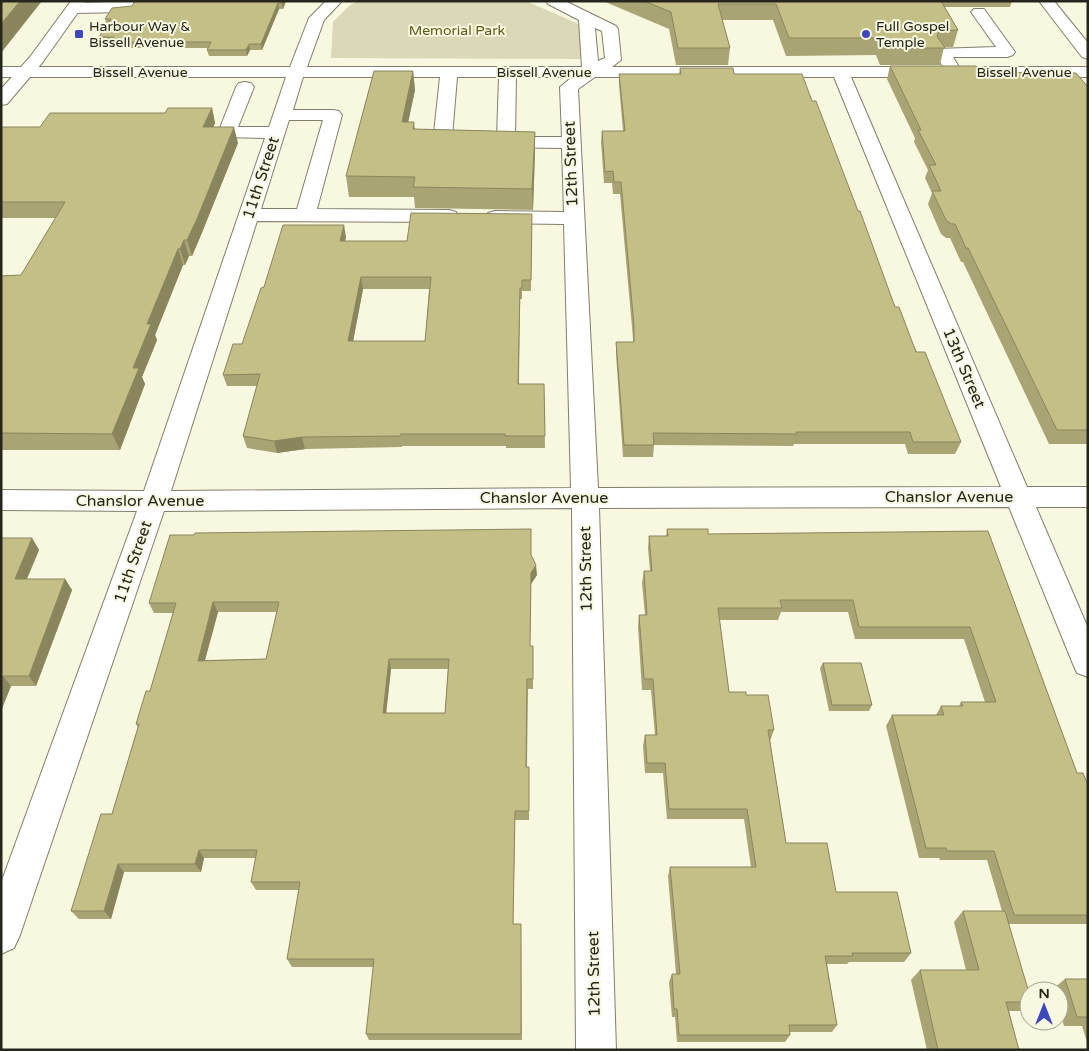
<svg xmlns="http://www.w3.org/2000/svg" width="1089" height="1051" viewBox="0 0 1089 1051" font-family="'Varela Round',sans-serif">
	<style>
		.green { fill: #dad8b6 }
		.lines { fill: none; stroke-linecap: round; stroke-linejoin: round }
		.minor-casing { stroke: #817f6c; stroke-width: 2 }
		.major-casing { stroke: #817f6c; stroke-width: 2 }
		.minor { fill: #fff; fill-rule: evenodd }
		.major { fill: #fff; fill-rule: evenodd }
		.wall { fill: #a9a474; fill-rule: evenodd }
		.shaded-wall { fill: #89865e }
		.building { fill: #c4bf87; stroke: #89865e; fill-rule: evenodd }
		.poi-dot { fill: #3c48bc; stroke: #f8f7e0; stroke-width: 2 }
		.labels { text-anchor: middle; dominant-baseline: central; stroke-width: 4; stroke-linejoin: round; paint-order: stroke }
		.far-poi-label { font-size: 14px; fill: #26261e; stroke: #f8f7e0; text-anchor: start }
		.far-park-label { font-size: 14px; fill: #5f5919; stroke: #f8f7e0 }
		.far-street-label { font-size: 14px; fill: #26261e; stroke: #f8f7e0 }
		.street-label { font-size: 16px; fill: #26261e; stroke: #f8f7e0 }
	</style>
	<rect width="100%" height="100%" fill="#f8f7e0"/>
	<!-- green -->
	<path class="green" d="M357,1H526L581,25L583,59L331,58L333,22L349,6Z"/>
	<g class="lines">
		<!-- minor casing -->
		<g class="minor-casing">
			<g id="minor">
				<path d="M139,1L133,10L128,12L74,13L69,11L66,8L69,5L74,3Z"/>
				<path d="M326,1H342L324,20L307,67H582L579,20L548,4L546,1H565L616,26L618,29L621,60L612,67H943L934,52L936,49L996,47L971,12L974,9H984L1015,52L1013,55L1007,57H953L959,67H1088V77H851L1027,487H1088V507H1036L1088,628V677L1077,673L1073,664L1009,507L599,508L616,1050H576L572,508L164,511L20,935L14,948L1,954V883L137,511L1,510V490L144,491L265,138L221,137L218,133L236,87L239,83L245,82L251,83L254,87L238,127H269L286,77H1V67H290L309,18ZM595,28L602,31L605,58L598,61ZM303,77H440L433,142L435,146L562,148L564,212L495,211L488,213L485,217L488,221L495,223L564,224L571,488L171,491L257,221L449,222L456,220L459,216L456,212L449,210L317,209L342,115L339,111L333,110H293ZM457,77H499L497,137H452ZM516,77H572L560,87L562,137H515ZM595,77H834L1001,487L598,488L578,89ZM289,120H323L297,209H261Z"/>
				<path d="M1039,1H1054L1088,43V59L1082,57Z"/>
			</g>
		</g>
		<!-- major casing -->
		<g class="major-casing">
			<path id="major" d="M71,1H86L42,63L7,104L1,105V89L30,57Z"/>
		</g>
		<!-- minor -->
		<use href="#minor" class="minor"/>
		<!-- major -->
		<use href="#major" class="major"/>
	</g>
	<!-- wall -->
	<g class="wall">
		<path d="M286,1L283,9H279L262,50H250L247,56H209L207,50L208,48H113L111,43H101L99,37L107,25L105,19Z"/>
		<path d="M603,1H1012L1010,7H945L958,30L953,47H944L940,65H880L876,55L786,56L773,20H722L730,48L728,65H676L669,29Z"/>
		<path d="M890,66L980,72L1088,87V444H1049L963,262H961L950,238H946L941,234L928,204L932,193L925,178L928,170L914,142L915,138L887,79Z"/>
		<path d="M680,68L734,74L812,101L895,307L961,442L955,454H908L905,444H794L793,446L654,445L653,457H623L616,354V342H633V338L620,194H613L612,183H604L601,142L602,131H623L619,85V74H679Z"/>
		<path d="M413,71L415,90L408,122H414L415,129L535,132V152L533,210L415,208L414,197H349L346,176Z"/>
		<path d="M212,108L215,123L213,127L238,143L201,235L192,256H189L185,265H183L155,335L157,340L142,377L145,384L120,450H1V276L21,275L56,218H1V127H40Z"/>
		<path d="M532,226L531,291H522V299H520L519,384H544L545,448H506V446H402V447L305,449L277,453L247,448L243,436L257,386H227L223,375L242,344L264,287L346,237L345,241H407ZM363,289H429L425,341H353Z"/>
		<path d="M667,529L708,534L988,531L1077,773L1088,785V924H1008L1029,993V1004L1021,1011H1009L1019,1050H927L911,980L920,970H966L954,922L963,911H1002L987,860H940L939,858H919L886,726L892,715H936L941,706H959L961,702H985L964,639H855L848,612H781L778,620H719L729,692L746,695L774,730L770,741L786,843L836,892L911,953L904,962H849L847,964H827L837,1025L832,1032H790V1035L785,1042H677L675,1017H672L669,982L672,974H676L668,876L670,867H751L744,819H667L663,773H645L643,746L645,735H655L651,690H642L638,627L639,615H645L642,583L644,571H650L648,548L649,536H666Z"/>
		<path d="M1,538H32L39,550L27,579H65L72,590L36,686H11L1,711Z"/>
		<path d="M531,556L537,575L531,584L530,646H533V689H528L527,767L529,777V820H515L513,924L521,932L522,1040H369L366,1034L373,967H292L287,959L299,890H256L251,882L256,858H204L201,872H124L111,919H79L71,911L112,814L138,727L136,724L150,691L173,613H154L149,603ZM218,612H277L266,659L205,660ZM391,669H448L445,713H386Z"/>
		<path d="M823,663L872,705L869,711H829L820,668Z"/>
		<path d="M1065,979H1088V1045L1082,1026H1064L1059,1009V991H1053V989Z"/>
	</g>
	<!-- shaded-wall -->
	<g class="shaded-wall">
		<path d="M20,1H42L1,53V24Z"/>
		<path d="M283,1H286L283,9L282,3Z"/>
		<path d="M278,3L279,9L262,50L261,44Z"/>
		<path d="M249,44L250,50L247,56L246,50Z"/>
		<path d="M413,71L415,90L404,142L402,122Z"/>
		<path d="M212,108L215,123L207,143L203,127Z"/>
		<path d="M234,127L238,143L201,235L192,256L187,240Z"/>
		<path d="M535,132V152L533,210L532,189Z"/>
		<path d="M344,225L346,237L342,253L340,241Z"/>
		<path d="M184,240L189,256L185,265L180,249Z"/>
		<path d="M178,249L183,265L155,335L157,340L142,377L145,384L120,450L112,434L147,324Z"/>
		<path d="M361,277L363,289L351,352L348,341Z"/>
		<path d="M302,437L305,449L277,453L274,441Z"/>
		<path d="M32,538L39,550L22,590L15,579Z"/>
		<path d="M536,565L537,575L531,584V573Z"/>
		<path d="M65,579L72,590L36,686L29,676Z"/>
		<path d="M213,602L218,612L202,671L198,661Z"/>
		<path d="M389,659L391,669L385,723L383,713Z"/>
		<path d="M3,676L11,686L1,711V680Z"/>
		<path d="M515,811V820L513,932V924Z"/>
		<path d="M199,850L204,858L201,872L195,864Z"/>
		<path d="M118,864L124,872L111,919L104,911Z"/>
	</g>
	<!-- building -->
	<g class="building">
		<path d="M1,1H20L1,24Z"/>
		<path d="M135,1H283L282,3H278L261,44H249L246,50H207L211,42H111L114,37H99L111,19H105L112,8L132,6Z"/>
		<path d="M644,1H941L958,30L939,31L937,36L945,48H885L880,38H789L776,4H718L730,48H678L671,12Z"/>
		<path d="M890,66H976L980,72L1076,73L1088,87V430H1057L968,248H966L955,224H951L946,220L932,191H941L929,165H936L918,130H921Z"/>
		<path d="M680,68H733L734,74H802L812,101H816L858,211H860L895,307H899L916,352H925L961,442H913L910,432H796L797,434L653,433L654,445H624L616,342H634V326L621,182H614L613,171L605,172L602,131H625L619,74H681Z"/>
		<path d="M374,71H413L402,122H414L413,129L535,132L532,189L413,187L415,177L346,176Z"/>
		<path d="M168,108H212L203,127H234L197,219L187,240H184L180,249H178L147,324H151L133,368H139L112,434L1,433V276L21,275L65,202H1V127H40L50,113H165Z"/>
		<path d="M411,213L532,214L531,280H522V288H520L518,384H544L545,436H505V434H401L400,436L302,437L274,441L243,436L260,374L223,375L233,344H242L261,288L264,287L283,225H344L340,241H407ZM361,277H431L425,341H348Z"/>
		<path d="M531,529V555L536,565L531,573L530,646H533V679H527L526,767H529V811H515L513,924H521V1034H366L374,959H287L300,882H251L257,850H199L195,864H118L104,911H71L101,814H112L139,724H136L146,691H150L176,603H149L170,535H194L195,533ZM213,602H279L266,659L198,661ZM389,659H449L445,713H383Z"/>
		<path d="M667,529H708V534L988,531L1077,773H1083L1088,785V915H1014L994,851H947L946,848H926L892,715H944L941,706H963L961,702H996L970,627H859L853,600H780L782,608H718L729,692H746V695H768L774,730H768L786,843H827L836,892H897L911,953H852L853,956H825L837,1025H789L790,1035H679L677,1009H674L672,974H680L670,867H756L747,809H669L665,763H647L645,735H657L653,679H644L639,615H647L644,571H652L649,536H668Z"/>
		<path d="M1,538H32L15,579H65L29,676H3L1,680Z"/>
		<path d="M823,663H861L872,705H832Z"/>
		<path d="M963,911H1005L1029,993V1002H1006L1019,1050H938L920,970H979Z"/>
		<path d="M1065,979H1088V1017H1077Z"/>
	</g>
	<!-- markers -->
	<g class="poi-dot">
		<rect x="74" y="29" width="10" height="10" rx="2.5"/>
		<circle cx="866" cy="34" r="5"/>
	</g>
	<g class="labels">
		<!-- far-poi labels -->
		<g class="far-poi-label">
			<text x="89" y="26">Harbour Way &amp;<tspan x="89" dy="16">Bissell Avenue</tspan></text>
			<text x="876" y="26">Full Gospel<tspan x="876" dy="16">Temple</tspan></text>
		</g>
		<!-- far-park labels -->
		<g class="far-park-label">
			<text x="457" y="30">Memorial Park</text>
		</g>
		<!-- far-street labels -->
		<g class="far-street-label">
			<text x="140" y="72">Bissell Avenue</text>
			<text x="544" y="72">Bissell Avenue</text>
			<text x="1024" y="72">Bissell Avenue</text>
		</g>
		<!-- street labels -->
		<g class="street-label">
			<text transform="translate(571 164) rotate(-92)">12th Street</text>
			<text transform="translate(261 178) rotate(-72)">11th Street</text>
			<text transform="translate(964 368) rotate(67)">13th Street</text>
			<text x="949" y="497">Chanslor Avenue</text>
			<text x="544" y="498">Chanslor Avenue</text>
			<text x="140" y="501">Chanslor Avenue</text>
			<text transform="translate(133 562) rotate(-71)">11th Street</text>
			<text transform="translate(586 569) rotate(-91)">12th Street</text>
			<text transform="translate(594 974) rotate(-91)">12th Street</text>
		</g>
	</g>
	<!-- border -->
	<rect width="1089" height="1051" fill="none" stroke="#26261e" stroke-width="5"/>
	<!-- north arrow -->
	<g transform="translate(1044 1006)"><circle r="24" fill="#f8f7e0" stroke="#a4a392"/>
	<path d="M0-4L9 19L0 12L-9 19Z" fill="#3c48bc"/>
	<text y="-8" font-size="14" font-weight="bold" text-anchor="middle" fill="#26261e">N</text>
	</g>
</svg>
